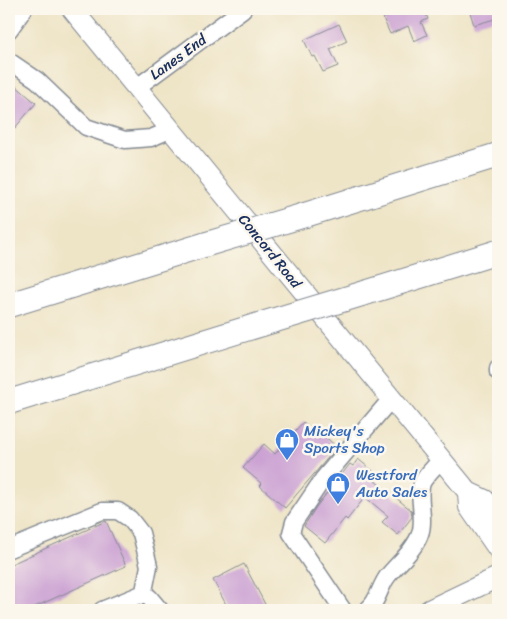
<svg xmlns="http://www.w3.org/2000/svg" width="507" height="619" viewBox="0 0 507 619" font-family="Sriracha,sans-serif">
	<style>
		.building { fill: #cba1d3 }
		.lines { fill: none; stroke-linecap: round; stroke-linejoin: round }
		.minor-casing { stroke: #848a92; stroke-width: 19 }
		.major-casing { stroke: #848a92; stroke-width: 22 }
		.highway-casing { stroke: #848a92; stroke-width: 26 }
		.minor { stroke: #fff; stroke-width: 16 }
		.major { stroke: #fff; stroke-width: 20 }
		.highway { stroke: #fff; stroke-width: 24 }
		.highway-bridge-casing { stroke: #848a92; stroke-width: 26; stroke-linecap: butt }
		.highway-bridge { stroke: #fff; stroke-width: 24 }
		.labels { text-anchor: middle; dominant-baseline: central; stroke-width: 5; stroke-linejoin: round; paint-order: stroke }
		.street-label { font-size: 15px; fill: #1b2f5e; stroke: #fbf7ec }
		.shop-label { font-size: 15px; fill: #366cbe; stroke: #fbf7ec; text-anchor: start }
	</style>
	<rect width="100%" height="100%" fill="#fbf7ec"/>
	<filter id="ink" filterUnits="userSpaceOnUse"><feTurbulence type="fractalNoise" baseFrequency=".02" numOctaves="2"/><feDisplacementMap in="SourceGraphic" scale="10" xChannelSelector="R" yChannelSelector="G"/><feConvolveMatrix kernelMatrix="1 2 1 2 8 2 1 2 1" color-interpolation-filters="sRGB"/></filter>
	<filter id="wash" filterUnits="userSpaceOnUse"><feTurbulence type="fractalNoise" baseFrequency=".0096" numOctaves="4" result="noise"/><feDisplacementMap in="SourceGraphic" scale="20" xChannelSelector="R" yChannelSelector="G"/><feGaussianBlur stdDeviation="1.12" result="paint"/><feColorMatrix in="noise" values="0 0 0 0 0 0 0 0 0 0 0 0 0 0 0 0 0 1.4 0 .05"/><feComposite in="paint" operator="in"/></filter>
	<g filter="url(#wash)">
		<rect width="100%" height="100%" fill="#eee4c6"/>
		<g id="blocks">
			<!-- building -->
			<g class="building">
				<path d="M397,9H424L428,19L421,22L427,35L414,41L408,26L390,34L383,18L398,12Z"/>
				<path d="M469,9H498V18L474,25Z"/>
				<path d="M339,24L347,41L330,49L338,66L323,72L315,56L312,57L304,40Z"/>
				<path d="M16,86L36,103L9,135V95Z"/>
				<path d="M303,422L312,429L314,427L337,447L285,508L260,486L262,484L243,468L264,444L275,454Z"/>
				<path d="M358,459L379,476L375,481L411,510L412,517L398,535L382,522L388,516L365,497L347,520L345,518L325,543L304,526L316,507L350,464L353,466Z"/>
				<path d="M106,521L126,566L28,610H9V565Z"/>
				<path d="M244,564L268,610H229L213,580Z"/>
			</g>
		</g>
	</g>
	<g filter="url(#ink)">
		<use href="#blocks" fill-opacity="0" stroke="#848a92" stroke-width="1"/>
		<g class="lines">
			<!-- minor casing -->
			<g class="minor-casing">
				<g id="minor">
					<path d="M9,30L24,9"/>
					<path d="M9,61L37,80L86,127L125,140L151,138L170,130"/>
					<path d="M136,88L243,9"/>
					<path d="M498,368V372"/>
					<path d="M9,549L102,511H118L130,519L141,533L149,566L143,596"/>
					<path d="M102,610L139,595L149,597L160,610"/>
					<path d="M343,610L291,533L294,522L323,479L391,399"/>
					<path d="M367,610C378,602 379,588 387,577C397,564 414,551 420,534C426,518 416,493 423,481C428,473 435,466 441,460"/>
				</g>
			</g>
			<!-- major casing -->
			<g class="major-casing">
				<g id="major">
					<path d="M72,9L468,492L485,500L498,517"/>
					<path d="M468,492L469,507L498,549"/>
					<path d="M429,610L498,577"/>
				</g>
			</g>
			<!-- highway casing -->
			<g class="highway-casing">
				<g id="highway">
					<path d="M305,215L498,155"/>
					<path d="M365,293L498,252"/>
					<path d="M9,305L207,244"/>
					<path d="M9,402L262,324"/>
				</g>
			</g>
			<!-- minor -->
			<use href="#minor" class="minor"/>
			<!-- major -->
			<use href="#major" class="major"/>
			<!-- highway -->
			<use href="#highway" class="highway"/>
			<!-- highway-bridge casing -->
			<g class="highway-bridge-casing">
				<g id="highway-bridge">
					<path d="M207,244L305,215"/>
					<path d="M262,324L365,293"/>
				</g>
			</g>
			<!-- highway-bridge -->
			<use href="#highway-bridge" class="highway-bridge"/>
		</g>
	</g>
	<!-- icons -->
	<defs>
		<g id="shop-pin" transform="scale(1.25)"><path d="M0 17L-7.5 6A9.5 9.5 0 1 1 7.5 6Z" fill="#3f7fe0" stroke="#fbf7ec"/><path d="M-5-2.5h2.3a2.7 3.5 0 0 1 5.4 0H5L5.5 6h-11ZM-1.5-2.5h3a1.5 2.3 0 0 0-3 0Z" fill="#fff"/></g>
	</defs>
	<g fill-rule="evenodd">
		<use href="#shop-pin" x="287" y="440"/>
		<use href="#shop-pin" x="338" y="484"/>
	</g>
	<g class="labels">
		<!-- street labels -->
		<g class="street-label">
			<text transform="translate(178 57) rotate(-36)">Lanes End</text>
			<text transform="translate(270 251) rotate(51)">Concord Road</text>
		</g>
		<!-- shop labels -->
		<g class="shop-label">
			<text x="304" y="431">Mickey's<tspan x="304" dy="17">Sports Shop</tspan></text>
			<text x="356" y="475">Westford<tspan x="356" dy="17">Auto Sales</tspan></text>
		</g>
	</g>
	<!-- margin -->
	<rect width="507" height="619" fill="none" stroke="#fbf7ec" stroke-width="30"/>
</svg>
